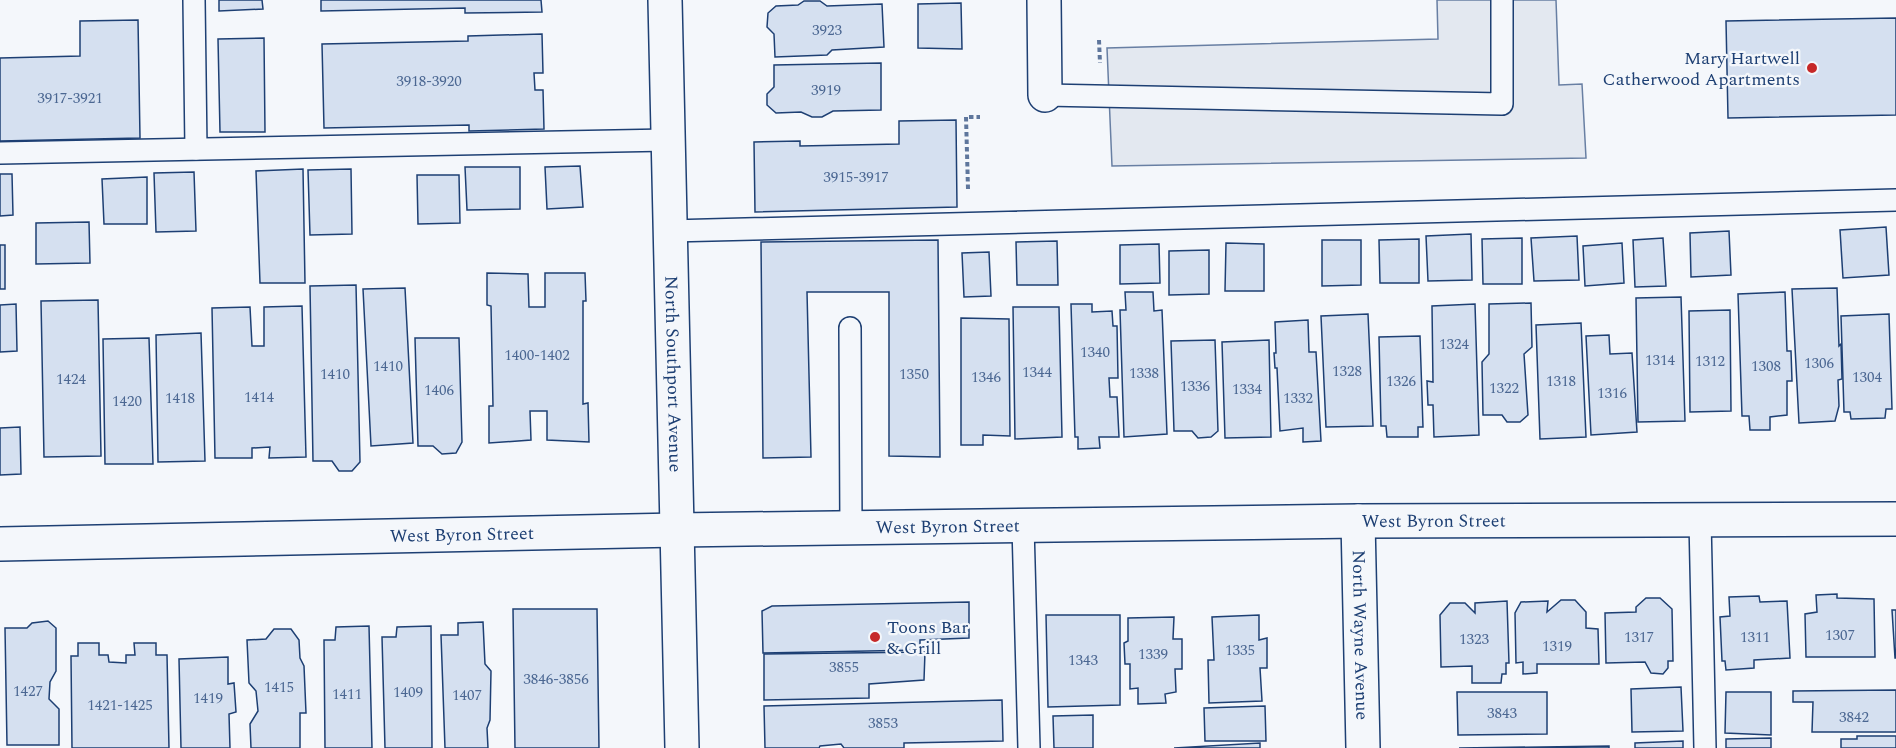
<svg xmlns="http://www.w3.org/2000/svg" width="1896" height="748" viewBox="0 0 1896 748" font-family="Spectral,serif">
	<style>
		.parking { fill: #e3e8f0; stroke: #687fa3; stroke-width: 1.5 }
		.building { fill: #d5e0f0; stroke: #1d3f73; stroke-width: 1.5 }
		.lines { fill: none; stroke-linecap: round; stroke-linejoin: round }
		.lane-casing { stroke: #1d3f73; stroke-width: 24 }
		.street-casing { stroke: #1d3f73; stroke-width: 36 }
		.secondary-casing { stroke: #1d3f73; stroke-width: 36 }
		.path { stroke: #5e769c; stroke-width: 4; stroke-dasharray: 4.5 3; stroke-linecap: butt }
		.lane { stroke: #f4f7fb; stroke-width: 21 }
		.street { stroke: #f4f7fb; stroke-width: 33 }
		.secondary { stroke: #f4f7fb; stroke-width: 33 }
		.poi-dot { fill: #c62828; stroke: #f4f7fb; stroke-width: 2 }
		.labels { text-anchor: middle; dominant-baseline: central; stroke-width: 4.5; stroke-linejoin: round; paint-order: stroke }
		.number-label { font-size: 15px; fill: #4b6792 }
		.poi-label { font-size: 18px; fill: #1d3f73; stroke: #f4f7fb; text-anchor: end }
		.street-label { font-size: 18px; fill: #1d3f73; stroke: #f4f7fb }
	</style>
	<rect width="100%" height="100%" fill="#f4f7fb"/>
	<!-- parking -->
	<path class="parking" d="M1437,0H1556L1559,85L1582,84L1586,158L1112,166L1107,48L1438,39Z"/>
	<!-- building -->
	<g class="building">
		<path d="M219,0H262L263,9L219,11Z"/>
		<path d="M321,0H541L542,12L465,13V8L321,11Z"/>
		<path d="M804,1H820L827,6L882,4L884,47L832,50L827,55L775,57L774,34L767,27L768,13L776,6L798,5Z"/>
		<path d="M961,3L962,49L918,48V4Z"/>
		<path d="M1896,18V115L1728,118L1726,21Z"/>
		<path d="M138,20L140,138L0,141V58L80,56V21Z"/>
		<path d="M542,34L543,73H534L535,90H543L544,129L469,131V125L324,128L322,44L468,41V36Z"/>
		<path d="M264,38L265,132H220L218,39Z"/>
		<path d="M881,63V110L833,111L822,117H812L801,112L776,113L767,105V94L774,87V65Z"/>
		<path d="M956,120L957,207L755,212L754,142L800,141V146L899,144V121Z"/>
		<path d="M580,166L583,207L547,209L545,167Z"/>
		<path d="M465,167H520V209L467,210Z"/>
		<path d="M303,169L305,283H260L256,171Z"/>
		<path d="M351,169L352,234L310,235L308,170Z"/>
		<path d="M194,172L196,231L156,232L154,173Z"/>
		<path d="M0,174H12L13,215L0,216Z"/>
		<path d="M417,175H459L460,223L418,224Z"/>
		<path d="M147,177V224H104L102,179Z"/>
		<path d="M89,222L90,263L36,264V223Z"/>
		<path d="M1886,227L1889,275L1843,278L1840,230Z"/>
		<path d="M1729,231L1731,275L1691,277L1690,233Z"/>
		<path d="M1471,234L1472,280L1428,281L1426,236Z"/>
		<path d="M1577,236L1579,280L1534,281L1531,238Z"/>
		<path d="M1522,238V284H1483L1482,239Z"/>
		<path d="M1663,238L1666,286L1635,287L1633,240Z"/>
		<path d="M1419,239V283H1380L1379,240Z"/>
		<path d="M938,240L940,457L889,456V292H807L811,457L763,458L761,242Z"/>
		<path d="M1322,240H1361V285L1322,286Z"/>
		<path d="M1057,241L1058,285H1017L1016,242Z"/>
		<path d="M1226,243L1264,244V291H1225Z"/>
		<path d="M1622,243L1624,283L1585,286L1583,246Z"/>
		<path d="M1159,244L1160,283L1120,284V245Z"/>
		<rect x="0" y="245" width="5" height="44"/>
		<path d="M1209,250V294L1169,295V251Z"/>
		<path d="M989,252L991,296L964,297L962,253Z"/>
		<path d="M487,273L528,274L529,307H545V273H585L586,301H583V404L588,403L589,442L547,440V411H530L531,440L489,443V406H493L491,306L487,305Z"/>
		<path d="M356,285L360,462L352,471H339L332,461H313L310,286Z"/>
		<path d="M405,288L413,443L371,446L363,289Z"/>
		<path d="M1837,288L1839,346L1841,344L1842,379L1838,380L1839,406L1835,421L1799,423L1792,289Z"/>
		<path d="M1125,292H1153L1154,311L1162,310L1167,434L1124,437L1120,310H1126Z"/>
		<path d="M1785,292L1787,351H1791L1792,381H1787V415L1770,417V430H1750L1749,416H1742L1738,294Z"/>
		<path d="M1681,297L1685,421L1638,422L1636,298Z"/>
		<path d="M98,300L101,456L44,457L41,301Z"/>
		<path d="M1531,303L1532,347L1524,354L1528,415L1520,422H1507L1502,415H1483L1482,362L1489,354V304Z"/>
		<path d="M16,304L17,351L0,352V305Z"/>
		<path d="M1071,304H1092V312L1112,311L1113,326H1117L1118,378H1109L1110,397H1117L1119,437H1099L1100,448L1078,449V437H1075Z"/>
		<path d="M1475,304L1479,435L1434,437L1433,405H1428L1427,381L1433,382L1432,306Z"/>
		<path d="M302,306L306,457L269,458L270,447L252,448V458H215L212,308L250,307L252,346H264V307Z"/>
		<path d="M1013,307H1059L1062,437L1015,439Z"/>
		<path d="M1730,310L1731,411L1690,412L1689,311Z"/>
		<path d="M1368,314L1373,426L1326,427L1321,316Z"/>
		<path d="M1889,314L1892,409H1886L1885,418L1851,419L1850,412H1844L1841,316Z"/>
		<path d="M961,318L1009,319L1010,436L983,435V445H961Z"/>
		<path d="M1308,320L1309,352H1316L1321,441L1303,442V428L1280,431L1277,368H1275L1274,353H1276L1275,322Z"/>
		<path d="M1581,323L1586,437L1540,439L1536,325Z"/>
		<path d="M201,333L205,461L158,462L156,335Z"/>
		<path d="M1609,335L1610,354L1632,353L1637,432L1591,435L1586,336Z"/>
		<path d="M1420,336L1423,427H1418V437H1387L1386,426H1381L1379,337Z"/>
		<path d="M149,338L153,464H105L103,339Z"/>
		<path d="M415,338H459L462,442L456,453L442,454L433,446H418Z"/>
		<path d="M1215,340L1218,431L1211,437L1198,438L1192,431H1174L1171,341Z"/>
		<path d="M1269,340L1271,437L1225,438L1222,342Z"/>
		<path d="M20,427L21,474L0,475V428Z"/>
		<path d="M1837,594V598L1874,599L1875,657H1806L1805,614L1817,612L1816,595Z"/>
		<path d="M1759,596L1760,602L1787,601L1790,658L1754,660V668L1726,670L1725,661H1722L1720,617L1730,616L1729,597Z"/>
		<path d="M1646,598H1660L1672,609L1673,661H1668V668L1663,674L1651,673L1645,662L1606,663L1605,613L1636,612V607Z"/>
		<path d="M1561,600H1575L1586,612V628L1598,629L1599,664H1537V673L1523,674V662L1516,663L1515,613L1521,602L1548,601L1547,612Z"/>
		<path d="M1507,601L1509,663H1506V674H1502L1501,683H1472V666L1441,667L1440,615L1450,603H1465L1475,613V603Z"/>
		<path d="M969,602V638L920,640V650L763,653L762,611L772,606Z"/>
		<path d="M513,609H597L599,748H515Z"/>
		<path d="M1892,610H1896V658H1895Z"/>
		<path d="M1046,615H1120V705L1048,707Z"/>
		<path d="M1259,615V640L1267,638V668H1260L1262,701L1209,703L1208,660H1214L1212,617Z"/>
		<path d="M1174,617L1173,639H1182V669H1175L1176,692L1165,694L1166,703L1138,704V688L1130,689V664H1125L1124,643L1128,641V618Z"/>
		<path d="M48,621L56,628V671L50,682L49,699L59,709V745H7L5,628H27L32,623Z"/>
		<path d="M483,622L485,664L491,671L490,720L487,728L488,748H445L441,635H458V623Z"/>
		<path d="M369,626L372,748H325L324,640H335L336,627Z"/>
		<path d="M431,626L432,748H385L382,637H396L397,627Z"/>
		<path d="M274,629H291L299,640L300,658L304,666L306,713H300V748H251L250,724L258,711L256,691L249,683L247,640L266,639Z"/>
		<path d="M78,643H99V655H108L109,662L126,663V655H135L134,643H156V655H167L169,748H72L71,656H78Z"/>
		<path d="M925,652L924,680L869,684V698L764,700V654Z"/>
		<path d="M228,657V684L234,683L236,712L229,714L230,748H181L179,659Z"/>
		<path d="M1681,687L1683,731L1632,732L1631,689Z"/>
		<path d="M1896,690V732H1812L1813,702H1793V691Z"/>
		<path d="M1457,692H1547V734L1458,735Z"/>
		<path d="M1726,692H1771V735L1725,733Z"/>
		<path d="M1002,700L1003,741L904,743V748H844L841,744L820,746L819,748H765L764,706Z"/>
		<path d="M1265,706L1266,741H1205L1204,708Z"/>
		<path d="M1093,715V748H1054L1053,716Z"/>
		<path d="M1857,736H1896V748H1841V739H1857Z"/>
		<path d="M1771,738V748H1726V739Z"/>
		<path d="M1683,741V748H1635V743Z"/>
		<path d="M1260,743V748H1174Z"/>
		<path d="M1609,746V748H1459Z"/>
	</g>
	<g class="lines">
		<!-- lane casing -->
		<g class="lane-casing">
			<g id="lane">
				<path d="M194,0L196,149"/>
				<path d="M1045,95L1502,104V0"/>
				<path d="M0,153L668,140"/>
				<path d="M670,231L1896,200"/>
				<path d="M850,328L851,528"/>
				<path d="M1700,520L1705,748"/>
				<path d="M1023,526L1029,748"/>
			</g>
		</g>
		<!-- street casing -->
		<g class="street-casing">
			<g id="street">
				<path d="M1044,0L1045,95"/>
				<path id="s1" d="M1358,521L1363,748"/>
				<path id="s2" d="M0,544L677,530L1358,521L1896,519"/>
			</g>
		</g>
		<!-- secondary casing -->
		<g class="secondary-casing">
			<g id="secondary">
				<path id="s3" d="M665,0L682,748"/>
			</g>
		</g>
		<!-- path -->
		<g class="path">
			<path d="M1099,40L1100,63"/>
			<path d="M968,189L966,117H980"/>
		</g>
		<!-- lane -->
		<use href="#lane" class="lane"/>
		<!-- street -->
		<use href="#street" class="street"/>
		<!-- secondary -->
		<use href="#secondary" class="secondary"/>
	</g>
	<!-- markers -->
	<g class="poi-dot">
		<circle cx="1812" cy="68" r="6"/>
		<circle cx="875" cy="637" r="6"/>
	</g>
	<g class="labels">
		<!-- number labels -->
		<g class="number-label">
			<text x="827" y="30">3923</text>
			<text x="429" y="81">3918-3920</text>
			<text x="826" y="90">3919</text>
			<text x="70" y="98">3917-3921</text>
			<text x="856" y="177">3915-3917</text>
			<text x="1454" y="344">1324</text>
			<text x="1095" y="352">1340</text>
			<text x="537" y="355">1400-1402</text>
			<text x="1660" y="360">1314</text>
			<text x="1710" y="361">1312</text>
			<text x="1819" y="363">1306</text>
			<text x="388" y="366">1410</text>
			<text x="1766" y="366">1308</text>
			<text x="1347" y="371">1328</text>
			<text x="1037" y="372">1344</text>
			<text x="1144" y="373">1338</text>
			<text x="335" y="374">1410</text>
			<text x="914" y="374">1350</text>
			<text x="986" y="377">1346</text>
			<text x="1867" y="377">1304</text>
			<text x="71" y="379">1424</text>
			<text x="1401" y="381">1326</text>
			<text x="1561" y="381">1318</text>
			<text x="1195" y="386">1336</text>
			<text x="1504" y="388">1322</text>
			<text x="1247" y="389">1334</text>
			<text x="439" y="390">1406</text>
			<text x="1612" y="393">1316</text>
			<text x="259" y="397">1414</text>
			<text x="180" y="398">1418</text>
			<text x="1298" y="398">1332</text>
			<text x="127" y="401">1420</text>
			<text x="1840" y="635">1307</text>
			<text x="1639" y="637">1317</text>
			<text x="1755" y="637">1311</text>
			<text x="1474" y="639">1323</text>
			<text x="1557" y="646">1319</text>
			<text x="1240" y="650">1335</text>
			<text x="1153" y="654">1339</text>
			<text x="1083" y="660">1343</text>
			<text x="844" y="667">3855</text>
			<text x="556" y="679">3846-3856</text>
			<text x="279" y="687">1415</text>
			<text x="28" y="691">1427</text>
			<text x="408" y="692">1409</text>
			<text x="347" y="694">1411</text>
			<text x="467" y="695">1407</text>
			<text x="208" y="698">1419</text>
			<text x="120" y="705">1421-1425</text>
			<text x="1502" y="713">3843</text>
			<text x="1854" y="717">3842</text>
			<text x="883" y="723">3853</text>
		</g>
		<!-- poi labels -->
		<g class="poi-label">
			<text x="1800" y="58">Mary Hartwell<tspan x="1800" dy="21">Catherwood Apartments</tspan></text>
			<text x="887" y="627" text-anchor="start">Toons Bar<tspan x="887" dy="21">&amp; Grill</tspan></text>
		</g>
		<!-- street labels -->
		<g class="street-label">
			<text stroke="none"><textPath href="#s3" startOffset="374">North Southport Avenue</textPath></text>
			<text stroke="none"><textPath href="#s2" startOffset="1434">West Byron Street</textPath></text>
			<text stroke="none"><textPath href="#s2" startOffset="948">West Byron Street</textPath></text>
			<text stroke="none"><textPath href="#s2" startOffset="462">West Byron Street</textPath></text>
			<text stroke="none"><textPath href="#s1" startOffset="114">North Wayne Avenue</textPath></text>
		</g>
	</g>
</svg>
